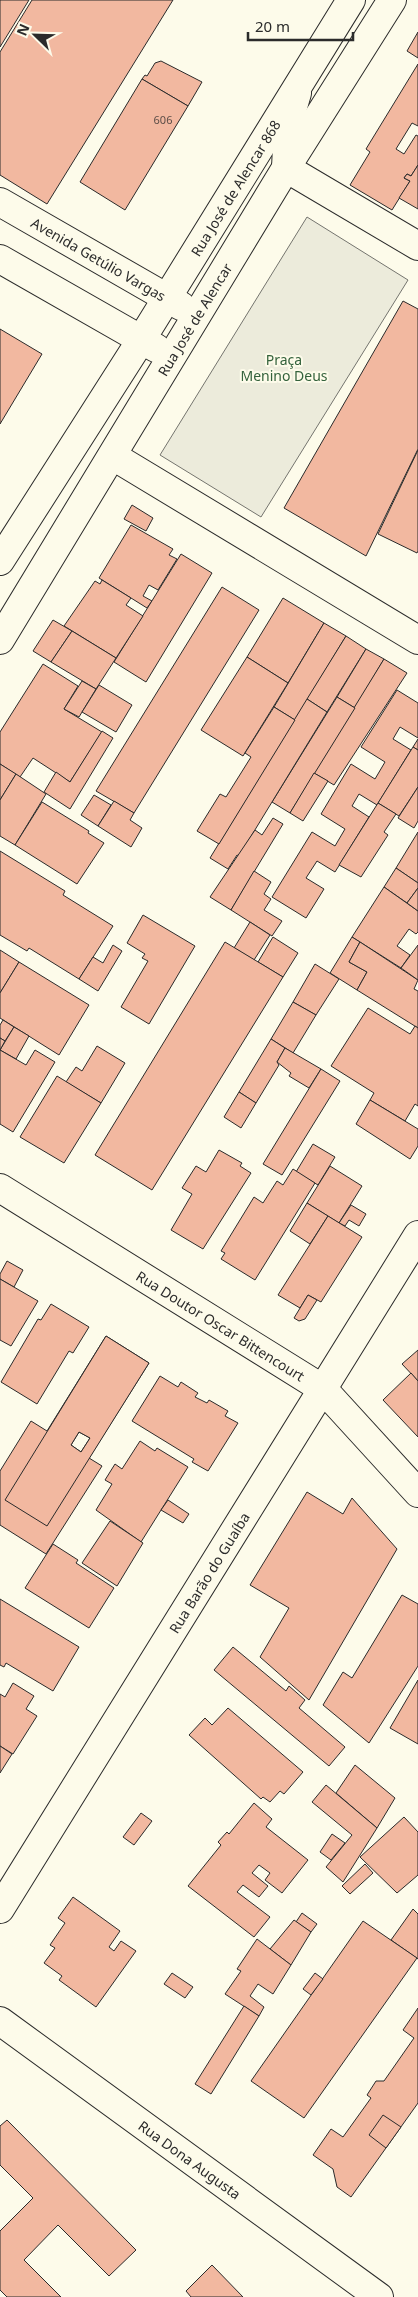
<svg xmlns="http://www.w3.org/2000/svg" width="418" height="2297" viewBox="0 0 418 2297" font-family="'Noto Sans',sans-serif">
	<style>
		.green { fill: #ecebdb; stroke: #74746e }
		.building { fill: #f2b8a0; stroke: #2b2b2b; fill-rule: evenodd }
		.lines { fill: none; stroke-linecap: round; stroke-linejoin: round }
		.minor-casing { stroke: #2b2b2b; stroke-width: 30 }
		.tertiary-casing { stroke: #2b2b2b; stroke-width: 30 }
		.secondary-casing { stroke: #2b2b2b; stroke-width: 30 }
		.minor { stroke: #fdfbea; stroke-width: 28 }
		.tertiary { stroke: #fdfbea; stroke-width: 28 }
		.secondary { stroke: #fdfbea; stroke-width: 28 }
		.labels { text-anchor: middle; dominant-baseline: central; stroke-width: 4; stroke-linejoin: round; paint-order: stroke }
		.number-label { font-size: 11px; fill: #5d4e48 }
		.street-label { font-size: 14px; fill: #2b2b2b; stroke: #fdfbea }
		.park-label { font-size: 14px; fill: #34623c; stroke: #fdfbea }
	</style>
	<rect width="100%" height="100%" fill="#fdfbea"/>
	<!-- green -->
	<path class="green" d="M307,217L408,280L261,517L160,455Z"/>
	<!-- building -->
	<g class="building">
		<path d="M0,0H29L0,47Z"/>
		<path d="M32,0H173L47,204L0,175V52Z"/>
		<path d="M418,32V58L407,51Z"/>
		<path d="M161,61L202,82L188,106L142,79L145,75L147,76L155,63Z"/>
		<path d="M418,64V126L412,123L396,149L404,154L416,135L418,136V165L411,176L407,174L404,178L410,181L392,210L350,185L370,152L366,149Z"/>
		<path d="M142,79L188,106L125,210L80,182Z"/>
		<path d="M418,165V209L399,198L410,181L404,178L407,174L411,176Z"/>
		<path d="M403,301L418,309V449L366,556L284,508Z"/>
		<path d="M0,329L42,354L0,424Z"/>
		<path d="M418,450V551L417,553L378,534Z"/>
		<path d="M132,505L153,518L146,531L124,519Z"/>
		<path d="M131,525L173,549L169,555L177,559L158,590L149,585L143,596L152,601L147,608L99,578Z"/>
		<path d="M181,554L212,573L146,682L114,662Z"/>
		<path d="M102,580L131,598L126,605L143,616L116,658L64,626L95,581L100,584Z"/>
		<path d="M222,587L259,610L134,813L96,791Z"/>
		<path d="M283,598L324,623L288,683L247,657Z"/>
		<path d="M53,620L72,631L51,662L33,651Z"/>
		<path d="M324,623L346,636L295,720L274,707Z"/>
		<path d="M72,631L116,658L96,689L51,662Z"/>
		<path d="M346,636L366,649L327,712L307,699Z"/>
		<path d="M366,649L384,659L355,708L337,697Z"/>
		<path d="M247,657L288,683L243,756L201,730Z"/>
		<path d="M384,659L407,673L334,785L314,773Z"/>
		<path d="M43,664L78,686L64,709L102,732L70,782L33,758L20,777L0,764V732Z"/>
		<path d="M82,681L96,689L79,717L64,709Z"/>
		<path d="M99,685L132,705L116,732L82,712Z"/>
		<path d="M397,690L418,703V738L400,727L393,739L411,750L377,805L359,794L352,806L369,817L335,872L317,861L306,878L324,889L306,918L272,897L312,832L335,846L345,829L321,814L351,764L375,779L385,762L361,747Z"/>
		<path d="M337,697L355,708L290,813L272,802Z"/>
		<path d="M307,699L327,712L239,856L237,855L228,869L210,858Z"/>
		<path d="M274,707L295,720L219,844L197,831L220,794L226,797L251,757L245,753Z"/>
		<path d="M102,731L113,738L70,809L44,792L56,772L70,782Z"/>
		<path d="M418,739V750L413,747Z"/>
		<path d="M413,747L418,750V787L399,816L378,803Z"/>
		<path d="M0,764L16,774L0,800Z"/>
		<path d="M314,773L328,781L303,821L290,813Z"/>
		<path d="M16,774L46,794L15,845L0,836V800Z"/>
		<path d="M418,787V821L414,828L398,818Z"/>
		<path d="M94,795L111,805L98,826L81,815Z"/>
		<path d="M114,801L134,813L130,820L142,828L131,847L98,826Z"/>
		<path d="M42,802L89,831L88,833L104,843L77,884L15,845Z"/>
		<path d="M378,803L396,814L384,832L388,835L361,877L339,865Z"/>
		<path d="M273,818L283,824L231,910L210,897L255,830L262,835Z"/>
		<path d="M418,832V883L396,868Z"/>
		<path d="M0,851L65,891L63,895L113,926L79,979L29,948L27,951L0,935Z"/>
		<path d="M396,868L418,883V888L407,903L384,887Z"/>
		<path d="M254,871L271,882L264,894L271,899L264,910L282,921L272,936L231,910Z"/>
		<path d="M384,887L418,911V932L416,934L409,929L397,946L410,955L401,968L352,937Z"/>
		<path d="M418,888V911L407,903Z"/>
		<path d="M143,915L195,946L149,1024L121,1007L148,961L142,958L145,954L127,943Z"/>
		<path d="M250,922L270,935L254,960L234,948Z"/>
		<path d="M273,937L298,953L283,977L258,962Z"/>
		<path d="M352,937L360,942L349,962L367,972L357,990L330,973Z"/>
		<path d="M225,942L283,977L152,1190L95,1155Z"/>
		<path d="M360,942L418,980L414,989L418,991V1028L357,990L367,972L349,962Z"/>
		<path d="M113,945L122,951L98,991L79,979L93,957L103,963Z"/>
		<path d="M418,945V980L401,968Z"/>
		<path d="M0,950L19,962L0,993Z"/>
		<path d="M19,962L89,1005L59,1055L0,1018V993Z"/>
		<path d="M315,964L339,979L316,1015L293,1002Z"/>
		<path d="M293,1002L316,1015L293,1053L271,1039Z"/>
		<path d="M368,1008L410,1034L415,1026L418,1028V1106L415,1104L405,1121L370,1100L374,1093L331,1066Z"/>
		<path d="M3,1020L14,1027L5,1041L0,1038V1025Z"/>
		<path d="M14,1027L29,1036L16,1059L0,1050Z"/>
		<path d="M0,1038L5,1041L0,1050Z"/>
		<path d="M271,1039L285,1048L277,1062L279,1065L256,1103L239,1092Z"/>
		<path d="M97,1046L125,1063L101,1103L66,1082L76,1067L82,1071Z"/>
		<path d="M285,1048L321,1069L309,1088L289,1076L291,1073L277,1062Z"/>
		<path d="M0,1050L26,1065L35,1050L55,1062L13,1132L0,1124Z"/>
		<path d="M321,1069L340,1081L282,1175L263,1164Z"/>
		<path d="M57,1076L101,1103L64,1163L20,1137Z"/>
		<path d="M239,1092L256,1103L241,1128L224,1117Z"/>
		<path d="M370,1100L418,1129V1146L410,1159L356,1124Z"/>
		<path d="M313,1144L335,1157L318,1185L296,1172Z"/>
		<path d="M219,1150L242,1163L240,1166L251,1173L203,1249L171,1230L192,1194L182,1188L196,1166L206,1172Z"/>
		<path d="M330,1166L362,1186L339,1223L307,1203Z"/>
		<path d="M293,1169L315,1183L255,1280L221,1259L225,1253L221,1251L254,1197L263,1203L277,1181L283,1185Z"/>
		<path d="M307,1203L328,1216L310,1244L290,1231Z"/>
		<path d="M351,1205L366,1214L359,1226L349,1220L345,1226L339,1223Z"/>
		<path d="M328,1216L362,1237L321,1302L308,1295L300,1308L278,1295Z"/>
		<path d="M7,1261L23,1270L14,1287L0,1279V1274Z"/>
		<path d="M0,1279L38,1301L11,1346L0,1340Z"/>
		<path d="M308,1295L317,1300L305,1319L299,1321L294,1318Z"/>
		<path d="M51,1304L89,1327L73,1353L69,1351L37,1404L1,1382L38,1319L41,1320Z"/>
		<path d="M106,1336L149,1363L89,1458L102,1466L46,1554L0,1525V1471L31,1421L47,1431ZM79,1432L90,1438L81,1452L71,1445Z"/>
		<path d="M106,1336L149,1363L47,1526L5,1500ZM79,1432L90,1438L81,1452L71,1445Z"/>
		<path d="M418,1350V1381L402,1364Z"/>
		<path d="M411,1373L418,1381V1437L383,1400Z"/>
		<path d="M160,1376L178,1387L181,1382L198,1393L195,1397L207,1403L209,1400L228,1411L225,1416L238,1423L208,1471L192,1462L194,1459L132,1421Z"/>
		<path d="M140,1441L155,1451L157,1448L188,1467L141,1542L96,1510L112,1484L105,1480L115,1464L122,1469Z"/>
		<path d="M307,1492L343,1514L352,1498L397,1549L309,1700L260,1657L289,1608L250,1585Z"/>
		<path d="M168,1500L189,1514L183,1523L161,1510Z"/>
		<path d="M110,1521L143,1543L117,1586L82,1563Z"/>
		<path d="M53,1544L78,1560L76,1563L114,1588L89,1628L25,1588Z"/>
		<path d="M402,1595L418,1604V1666L369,1743L323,1705L343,1672L352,1678Z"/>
		<path d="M0,1599L79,1647L53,1691L6,1663L4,1667L0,1665Z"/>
		<path d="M233,1647L286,1691L289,1686L305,1700L299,1708L345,1747L329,1766L214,1670Z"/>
		<path d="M418,1680V1744L390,1728Z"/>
		<path d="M13,1683L34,1696L26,1709L37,1716L13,1754L0,1746V1694L5,1697Z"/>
		<path d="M228,1708L303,1772L284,1794L280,1791L270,1802L263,1797L261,1799L189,1735L205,1718L212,1725Z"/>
		<path d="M0,1746L12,1754L0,1773Z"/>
		<path d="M355,1765L395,1798L377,1828L336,1793Z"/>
		<path d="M326,1785L377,1828L343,1882L326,1867L352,1835L312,1802Z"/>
		<path d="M254,1803L272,1819L266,1827L308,1860L282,1893L265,1880L270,1873L259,1865L252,1873L268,1886L259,1897L243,1885L237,1892L270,1917L254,1937L188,1886L221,1845L218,1842L227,1832L229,1834Z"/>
		<path d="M141,1813L152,1821L134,1845L123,1837Z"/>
		<path d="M404,1817L418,1832V1875L397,1893L360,1857Z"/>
		<path d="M332,1834L345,1843L331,1860L320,1852Z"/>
		<path d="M365,1864L373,1873L350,1894L342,1886Z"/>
		<path d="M73,1897L120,1931L109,1947L114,1951L121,1941L136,1951L96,2007L59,1980L62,1976L44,1963L55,1948L50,1945L65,1923L58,1918Z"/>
		<path d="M413,1909L418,1914V1959L391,1940Z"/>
		<path d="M302,1913L317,1924L311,1932L296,1922Z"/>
		<path d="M294,1920L311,1932L291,1965L270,1949Z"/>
		<path d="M363,1921L417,1958L304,2118L251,2081Z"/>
		<path d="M257,1939L291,1965L273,1994L258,1984L250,1996L264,2007L259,2016L225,1994L241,1971L237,1969Z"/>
		<path d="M172,1973L193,1987L185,1998L164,1984Z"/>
		<path d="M315,1973L323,1979L311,1995L303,1989Z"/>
		<path d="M244,2006L259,2016L211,2094L195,2084Z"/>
		<path d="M418,2008V2103L351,2197L337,2187L333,2169L313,2155L331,2129L343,2137L371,2098L367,2095L376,2081H384L414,2038L403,2030Z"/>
		<path d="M383,2115L401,2127L386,2148L369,2135Z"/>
		<path d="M7,2120L136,2250L109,2276L58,2225L24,2260L61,2297H7L0,2290V2231L33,2198L0,2165V2126Z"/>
		<path d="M212,2265L243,2297H191L186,2291Z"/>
	</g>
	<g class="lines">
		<!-- minor casing -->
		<g class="minor-casing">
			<g id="minor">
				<path d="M297,93L288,124L286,168L418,246"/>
				<path d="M113,456L418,640"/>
				<path id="s1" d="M0,1188L323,1389L418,1493"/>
				<path id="s2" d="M0,1909L418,1235"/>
			</g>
		</g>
		<!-- tertiary casing -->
		<g class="tertiary-casing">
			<g id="tertiary">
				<path id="s3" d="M0,2021L379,2297"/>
			</g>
		</g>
		<!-- secondary casing -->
		<g class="secondary-casing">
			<g id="secondary">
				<path id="s4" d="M0,202L181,306"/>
				<path d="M0,259L156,348"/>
				<path id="s5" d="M0,561L141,340L351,0"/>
				<path id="s6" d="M0,640L286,168L392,0"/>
			</g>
		</g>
		<!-- minor -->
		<use href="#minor" class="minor"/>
		<!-- tertiary -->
		<use href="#tertiary" class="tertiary"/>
		<!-- secondary -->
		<use href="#secondary" class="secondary"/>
	</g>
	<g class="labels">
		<!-- number labels -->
		<g class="number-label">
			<text x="163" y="119">606</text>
		</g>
		<!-- street labels -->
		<g class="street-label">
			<text stroke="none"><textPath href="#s5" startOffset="441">Rua José de Alencar 868</textPath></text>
			<text stroke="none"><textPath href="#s4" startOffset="114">Avenida Getúlio Vargas</textPath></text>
			<text stroke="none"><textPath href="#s6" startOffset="375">Rua José de Alencar</textPath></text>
			<text stroke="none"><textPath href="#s1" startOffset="260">Rua Doutor Oscar Bittencourt</textPath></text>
			<text stroke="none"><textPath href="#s2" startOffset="396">Rua Barão do Guaíba</textPath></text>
			<text stroke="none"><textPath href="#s3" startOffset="235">Rua Dona Augusta</textPath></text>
		</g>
		<!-- park labels -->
		<g class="park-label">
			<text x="284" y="359">Praça<tspan x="284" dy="16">Menino Deus</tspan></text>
		</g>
	</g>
	<!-- north arrow -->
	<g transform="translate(35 35) rotate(293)" stroke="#fdfbea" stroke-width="4" paint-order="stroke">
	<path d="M0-4L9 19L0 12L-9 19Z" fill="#2b2b2b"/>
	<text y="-8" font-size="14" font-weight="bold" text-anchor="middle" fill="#2b2b2b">N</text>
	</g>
	<!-- scale -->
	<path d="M248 32v8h105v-8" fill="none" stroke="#2b2b2b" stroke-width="2.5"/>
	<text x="255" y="32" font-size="15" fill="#2b2b2b" stroke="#fdfbea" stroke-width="4" paint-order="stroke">20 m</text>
</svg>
